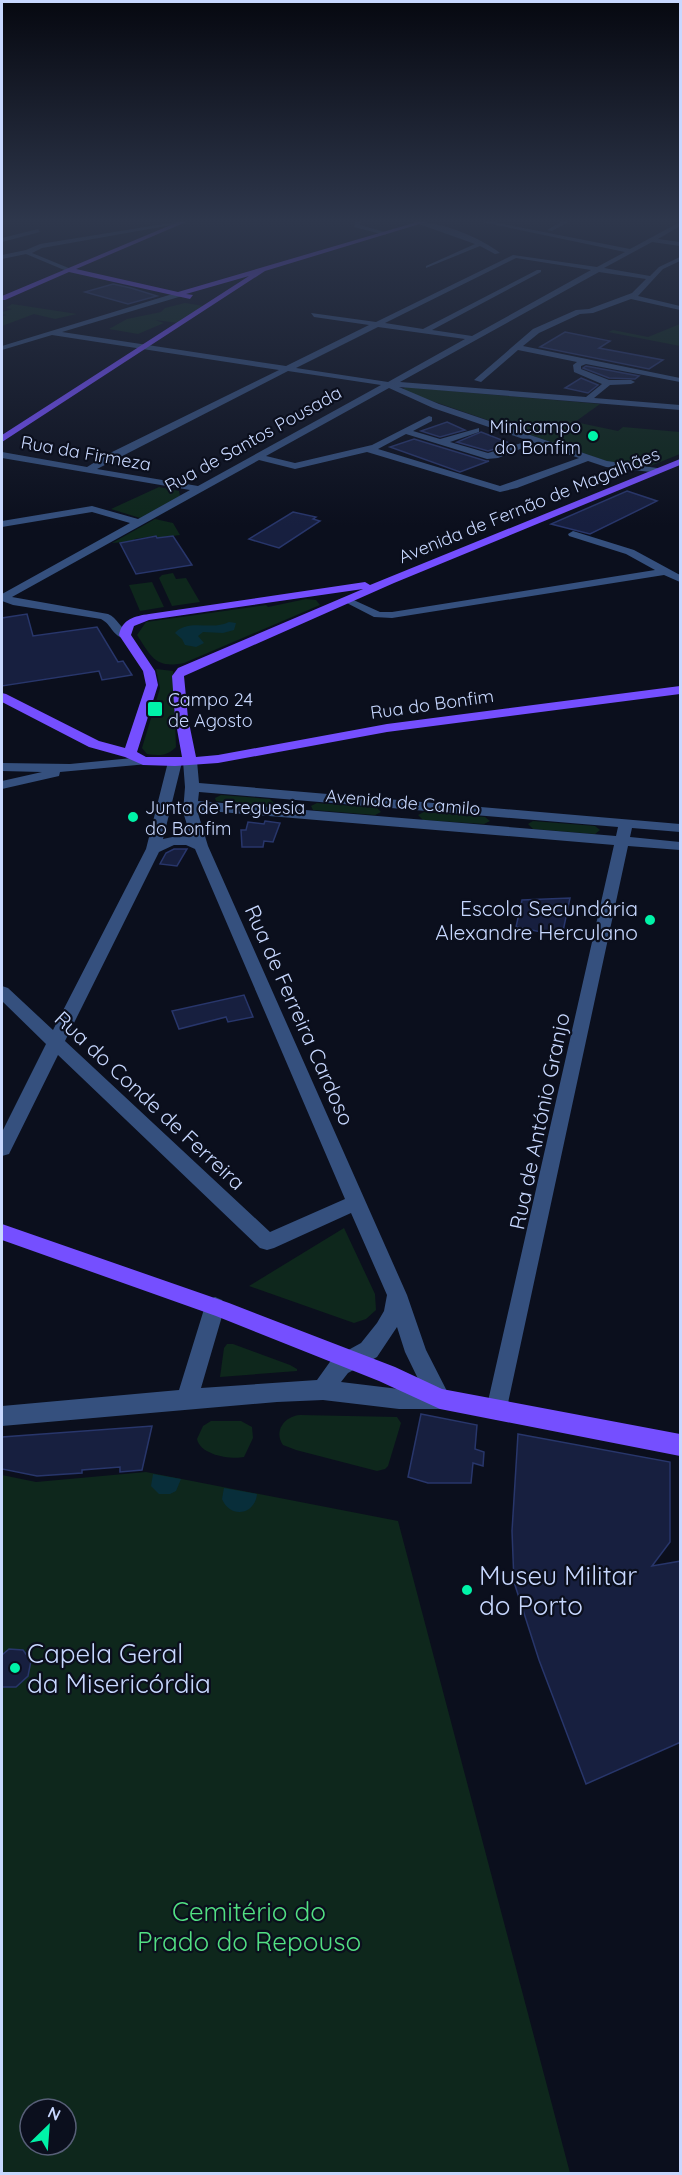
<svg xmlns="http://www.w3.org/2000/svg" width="682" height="2175" viewBox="0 0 682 2175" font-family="Quicksand,sans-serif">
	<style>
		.green { fill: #0e271c; fill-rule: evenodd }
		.water { fill: #082e3a }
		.building { fill: #171f3f; stroke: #28366b; stroke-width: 1.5 }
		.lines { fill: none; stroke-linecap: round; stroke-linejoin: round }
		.minor { fill: #35507e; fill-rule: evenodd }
		.major { fill: #754fff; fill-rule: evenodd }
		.poi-dot { fill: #00f3a8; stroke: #0b0f1d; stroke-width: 2 }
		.labels { text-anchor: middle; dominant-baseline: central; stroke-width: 4.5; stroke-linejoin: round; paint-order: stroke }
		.far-poi-label { font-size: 18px; fill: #c8d8ff; stroke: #0b0f1d; text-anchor: start }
		.far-street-label { font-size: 18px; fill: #c8d8ff; stroke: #0b0f1d }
		.poi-label { font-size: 21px; fill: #c8d8ff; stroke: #0b0f1d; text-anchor: end }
		.street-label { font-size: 21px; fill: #c8d8ff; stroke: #0b0f1d }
		.near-poi-label { font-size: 26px; fill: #c8d8ff; stroke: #0b0f1d; text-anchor: start }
		.near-park-label { font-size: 26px; fill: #52e083; stroke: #0b0f1d }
	</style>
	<rect width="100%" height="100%" fill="#0b0f1d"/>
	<!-- green -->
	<g class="green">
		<path d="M185,303L204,306L178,323L155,320L164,323L138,334L109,329L127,319L161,312L165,308Z"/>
		<path d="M12,304L77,314L55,319L34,314L2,326V316L7,315L2,314V312L12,309L6,308Z"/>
		<path d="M680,324V346L608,332L613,330L648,337Z"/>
		<path d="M405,387L600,404L575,422L618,431L623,427L680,432V454L648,467L609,462L406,392L403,389Z"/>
		<path d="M159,487L179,491L180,496L140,518L111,509Z"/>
		<path d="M155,519L173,523L180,535L157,538L156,536L134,539L135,541L112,543Z"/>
		<path d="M173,573L176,579L186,578L200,602L172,606L159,578L162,575Z"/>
		<path d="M152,582L164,607L140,611L129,585Z"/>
		<path d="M306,599L316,600L320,605L184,663C155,669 151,656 137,635L146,622L266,605L268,607Z"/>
		<path d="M156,669L173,671L176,747C168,756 158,756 147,754L142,748L160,688Z"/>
		<path d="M221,795L270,799L274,803L268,806L216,801L215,798Z"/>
		<path d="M317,803L377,808L381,812L375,815L313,810L311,806Z"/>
		<path d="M424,812L485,817L490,821L484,824L423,820L418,815Z"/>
		<path d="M533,821L595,826L600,830L595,834L533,829L528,824Z"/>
		<path d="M344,1228L375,1294L376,1310L366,1319L354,1323L249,1286Z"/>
		<path d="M227,1344H233L290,1365L297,1369V1371L220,1377L224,1348Z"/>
		<path d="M300,1415L397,1417L401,1423L388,1466L385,1469L377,1471L296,1450L283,1445C273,1431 285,1416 300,1415Z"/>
		<path d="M211,1421H241L252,1427L253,1438L244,1457C231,1460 200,1455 197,1439L203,1426Z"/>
		<path d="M146,1472L398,1521L570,2173H2V1475L36,1482ZM30,2109H66V2145H30Z"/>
	</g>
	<!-- water -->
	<g class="water">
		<path d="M229,622L236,623L234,630L223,633L203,632L198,636L204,643L196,647L185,645L182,639L175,633C188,618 212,631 229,622Z"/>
		<path d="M153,1474L181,1479L176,1491L170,1494H159L151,1486Z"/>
		<path d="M224,1488L257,1494C255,1515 230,1519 222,1499Z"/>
	</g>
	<!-- building -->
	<g class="building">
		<path d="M113,284L131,288L157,296L128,304L85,292Z"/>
		<path d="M565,332L610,341L599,348L663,360L649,369L540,347Z"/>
		<path d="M586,366L639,376L635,379L609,378L583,368Z"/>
		<path d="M581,378L598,385L588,393L565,388Z"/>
		<path d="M447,422L465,430L440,437L421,431Z"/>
		<path d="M481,432L512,444L488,451L457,442Z"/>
		<path d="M414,439L486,461H489L460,472L390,447Z"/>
		<path d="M627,491L657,501L590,534L551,524Z"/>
		<path d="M293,512L316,517L313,519L320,521L279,548L249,539Z"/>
		<path d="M156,536L157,538L173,536L192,565L136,574L120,543Z"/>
		<path d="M27,614L33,636L97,627L118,662L123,661L132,675L102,680L99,671L2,686V618Z"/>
		<path d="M265,821L280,823L273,842L264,841L263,847H242L241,830H246L248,822L264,824Z"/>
		<path d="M174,849H187L177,866L160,864L166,853Z"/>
		<path d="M570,898L562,936L516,927L522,900Z"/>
		<path d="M244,995L253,1017L228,1022L226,1017L179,1029L172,1011Z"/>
		<path d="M421,1414L477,1425L475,1449L484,1452L483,1466L473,1463L471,1483H428L408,1477Z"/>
		<path d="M152,1426L142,1470L120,1472V1467L82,1470V1473L37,1476L2,1469V1437Z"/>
		<path d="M518,1434L670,1462V1542L652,1566L681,1561V1742L586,1784L539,1660L514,1582L512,1531Z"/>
		<path d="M9,1649L23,1650L31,1661L28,1676L16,1687H2V1655Z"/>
	</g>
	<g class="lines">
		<!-- minor -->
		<g class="minor">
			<path d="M176,222L183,223L42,248L32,253L71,269L69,272L26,254L2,259V255L26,250L40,244Z"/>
			<path d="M355,222H361L360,225L388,233L385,235L354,227Z"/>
			<path d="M419,222C442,222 483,239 500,253L495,254L480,246L426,268V266L475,244L419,224Z"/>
			<path d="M482,222H493L630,249L680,222V226L658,239L680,242V246L652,242L604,268L650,276L659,267L680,257V261L663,269L638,296L680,306V310L631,299L593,313L580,314L539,333L523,346L680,378V382L586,364L581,366V369L609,380H631L635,382L631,384L610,385L594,398L680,405V410L399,387L439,404L607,461L657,468L660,469V473L606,467L588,461L517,488L500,492L367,452L295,469L259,460L12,597L108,614C118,618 119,628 129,632V638C113,640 113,625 101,619L13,605L2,601V594L130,523L92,512L2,527V521L92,506L138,519L190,490L2,458V452L87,467L110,453L279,370L52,335L2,350V346L179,292L182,296L62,332L286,366L369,325L314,317L311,313L376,322L513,255L597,267L625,252ZM516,258L591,270L472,336L432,330L541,272V270H537L423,329L385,323ZM599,272L646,279L632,293L589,309L576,310L533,329L474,380L481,382L518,350L577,362L573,365L574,372L602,384L586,397L400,382ZM378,327L465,339L388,382L296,368ZM288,371L381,385L198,486L97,469ZM389,388L433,408L579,458L500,486L378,449L406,434L487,459L498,458L530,445L525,442L488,453L450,442L479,432V428L440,439L413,431L432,421V417L429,416L372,445L295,463L266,456Z"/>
			<path d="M561,222H568L552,231L547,230Z"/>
			<path d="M38,229L40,232L2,242V238Z"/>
			<path d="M573,531L634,550L680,575V582L664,575L392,618L374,617L341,600L347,597L380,612H392L655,570L626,554L569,536L568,534Z"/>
			<path d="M143,757L148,758L150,761L148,764L60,772L59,776L2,789V781L42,772L2,771V763L70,764Z"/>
			<path d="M190,757L197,761L199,783L680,824V832L632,828L630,837L680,842V850L628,846L505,1417L497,1420L489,1417L486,1410L614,845L197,810L208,846L407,1295L426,1350L451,1399L448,1406L440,1409H399L323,1400L277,1402L2,1426V1406L179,1390L205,1306L208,1300L215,1297L222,1300L225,1306L201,1388L317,1380L332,1359L361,1343L377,1323L384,1311L387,1295L351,1213L274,1248L267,1250L260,1248L58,1055L9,1154L2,1156V1132L46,1044L2,1001V986L8,988L53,1030L146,849L168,762L175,758L182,762L163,839L177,836L191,837L183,812L185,787L183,761ZM199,792L618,827L616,836L198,801ZM174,845H186L195,849L345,1199L270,1232L65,1041L159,852ZM397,1327L405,1352L423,1389H399L341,1382L348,1373L377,1357Z"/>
		</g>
		<!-- major -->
		<g class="major">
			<path d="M178,222H186L76,269L178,292L417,222H426L265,271L2,442V435L249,276L186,294L193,295L190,299L69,272L5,300H2V296Z"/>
			<path d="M680,459V465L394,583L184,676L188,718L196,757L218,755L387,724L680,686V694L387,732L218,763L175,766L143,765L125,757L89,747L2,702V693L6,694L99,741L125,748L146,685L143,671L119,635C122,619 135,616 149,614L365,582L370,585ZM363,589L178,668L172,676L175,718L182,757H146L137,752L158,685L155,671L131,635L134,626L149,620Z"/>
			<path d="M2,1224L229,1303L395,1367L442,1389L680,1434V1456L440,1409L379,1381L216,1316L2,1240Z"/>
		</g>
	</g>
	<!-- sky -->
	<linearGradient id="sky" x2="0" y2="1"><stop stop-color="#060810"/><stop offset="0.42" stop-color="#2e374c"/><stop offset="1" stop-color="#2e374c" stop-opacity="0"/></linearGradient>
	<rect width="682" height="526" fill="url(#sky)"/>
	<!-- markers -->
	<g class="poi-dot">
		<circle cx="593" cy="436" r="6"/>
		<rect x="147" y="701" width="16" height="16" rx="3"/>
		<circle cx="133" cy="817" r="6"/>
		<circle cx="650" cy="920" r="6"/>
		<circle cx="467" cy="1590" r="6"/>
		<circle cx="15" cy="1668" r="6"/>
	</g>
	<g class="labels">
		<!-- far-poi labels -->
		<g class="far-poi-label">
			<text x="581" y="426" text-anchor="end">Minicampo<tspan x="581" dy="21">do Bonfim</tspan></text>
			<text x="168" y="699">Campo 24<tspan x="168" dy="21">de Agosto</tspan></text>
			<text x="145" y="807">Junta de Freguesia<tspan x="145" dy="21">do Bonfim</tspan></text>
		</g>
		<!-- far-street labels -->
		<g class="far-street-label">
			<text transform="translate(253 439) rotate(-29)">Rua de Santos Pousada</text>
			<text transform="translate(86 453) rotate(10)">Rua da Firmeza</text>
			<text transform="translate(529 505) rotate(-22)">Avenida de Fernão de Magalhães</text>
			<text transform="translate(432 704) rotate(-8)">Rua do Bonfim</text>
			<text transform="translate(403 802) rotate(5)">Avenida de Camilo</text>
		</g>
		<!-- poi labels -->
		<g class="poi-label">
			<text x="638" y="908">Escola Secundária<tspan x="638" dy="24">Alexandre Herculano</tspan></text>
		</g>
		<!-- street labels -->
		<g class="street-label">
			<text transform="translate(300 1015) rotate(66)">Rua de Ferreira Cardoso</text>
			<text transform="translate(150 1100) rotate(43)">Rua do Conde de Ferreira</text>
			<text transform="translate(539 1121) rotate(-78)">Rua de António Granjo</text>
		</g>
		<!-- near-poi labels -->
		<g class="near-poi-label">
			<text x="479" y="1575">Museu Militar<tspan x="479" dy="30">do Porto</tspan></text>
			<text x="27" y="1653">Capela Geral<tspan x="27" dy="30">da Misericórdia</tspan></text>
		</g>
		<!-- near-park labels -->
		<g class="near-park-label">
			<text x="249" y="1911">Cemitério do<tspan x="249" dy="30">Prado do Repouso</tspan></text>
		</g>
	</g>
	<!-- border -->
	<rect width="682" height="2175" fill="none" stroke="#c8d8ff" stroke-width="6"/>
	<!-- north arrow -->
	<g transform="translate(48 2127) rotate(25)"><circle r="28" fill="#0b0f1d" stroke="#575f77" stroke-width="1.5"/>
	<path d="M0-4.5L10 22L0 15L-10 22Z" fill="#00f3a8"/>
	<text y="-9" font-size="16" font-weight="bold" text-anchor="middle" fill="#c8d8ff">N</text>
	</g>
</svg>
